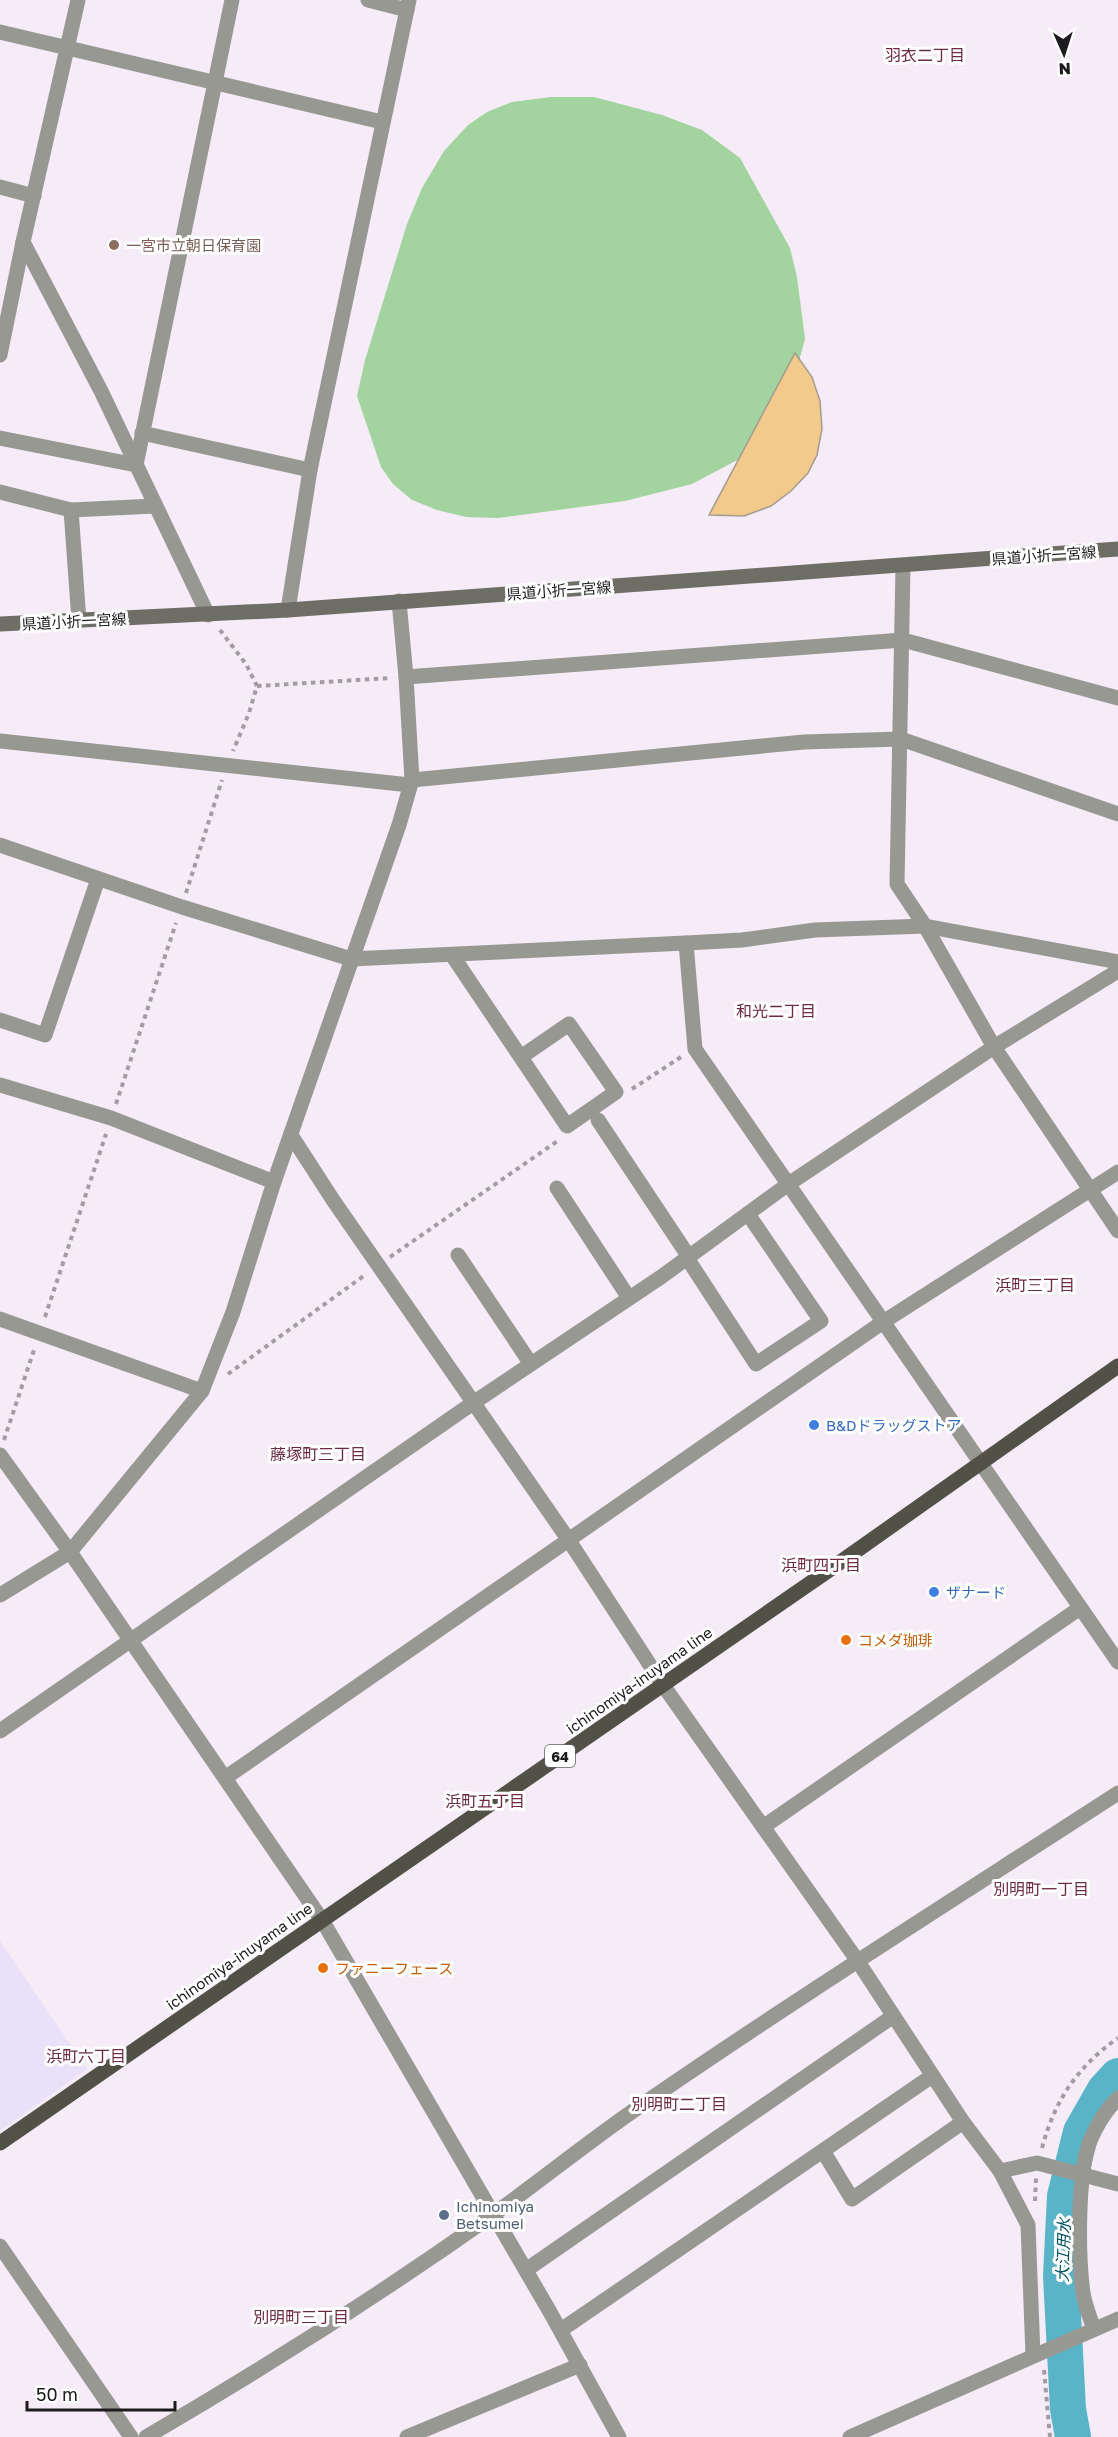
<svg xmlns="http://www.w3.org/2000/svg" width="1118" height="2437" viewBox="0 0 1118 2437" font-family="'Golos Text','Noto Sans JP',sans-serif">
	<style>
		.commercial { fill: #e9e1f7 }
		.green { fill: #a3d49f }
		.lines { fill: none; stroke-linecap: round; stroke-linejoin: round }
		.river { stroke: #5ab4c8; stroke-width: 36 }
		.building { fill: #f1ca8c; stroke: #a49c91; stroke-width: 1.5 }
		.path { stroke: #a39ca4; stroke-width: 4; stroke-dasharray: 4.5 4.5; stroke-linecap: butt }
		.street { stroke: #989892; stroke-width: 15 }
		.secondary { stroke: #6e6e66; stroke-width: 15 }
		.primary { stroke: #515147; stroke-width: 15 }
		.education-dot { fill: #8d6e63; stroke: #fff; stroke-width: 2 }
		.shop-dot { fill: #3f7fe0; stroke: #fff; stroke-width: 2 }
		.food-dot { fill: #e8710a; stroke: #fff; stroke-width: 2 }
		.service-dot { fill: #5c6f8a; stroke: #fff; stroke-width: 2 }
		.labels { text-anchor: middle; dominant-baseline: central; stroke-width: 6; stroke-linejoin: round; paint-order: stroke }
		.shield { fill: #fff; stroke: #625f62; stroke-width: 1.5 }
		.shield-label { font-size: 14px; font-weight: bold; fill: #1e1b1f }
		.education-label { font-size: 15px; fill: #785e54; stroke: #fff; text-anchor: start }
		.street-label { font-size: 15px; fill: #1e1b1f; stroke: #fff }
		.shop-label { font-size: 15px; fill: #366cbe; stroke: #fff; text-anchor: start }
		.food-label { font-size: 15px; fill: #c56008; stroke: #fff; text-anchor: start }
		.service-label { font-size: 15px; fill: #4e5e75; stroke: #fff; text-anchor: start }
		.neighbourhood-label { font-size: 16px; fill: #6d2941; stroke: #fff }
		.water-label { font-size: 16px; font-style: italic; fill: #005260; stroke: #fff }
	</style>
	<rect width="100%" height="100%" fill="#f5ecf7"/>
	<!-- commercial -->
	<path class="commercial" d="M0,1941L87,2069L0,2131Z"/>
	<!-- green -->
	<path class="green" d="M551,97H594L662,115L702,130L740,158L790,248L797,277L805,339L796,372L747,455L692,484L625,501L498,518L466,517L437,510L412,500L393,484L381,467L357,396L365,360L407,224L422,188L444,151L468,125L487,112L512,102Z"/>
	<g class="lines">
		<!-- river -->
		<path class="river" d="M1073,2437L1068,2409L1061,2276L1065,2196L1081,2132L1105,2090L1118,2076"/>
	</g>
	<!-- building -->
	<path class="building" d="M795,353L812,377L820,401L822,429L817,455L808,473L791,491L771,506L744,516L709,515Z"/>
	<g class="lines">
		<!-- path -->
		<g class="path">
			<path d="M220,630L246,664L257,686L249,713L233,751"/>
			<path d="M257,686L391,678"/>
			<path d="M186,893L222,780"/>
			<path d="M632,1089L681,1057"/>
			<path d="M116,1104L176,923"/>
			<path d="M390,1257L559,1140"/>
			<path d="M45,1317L106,1134"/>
			<path d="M228,1374L365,1275"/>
			<path d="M4,1440L35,1347"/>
			<path d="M1042,2148C1055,2100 1077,2067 1118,2038"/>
			<path d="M1035,2201L1036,2178"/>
			<path d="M1044,2370L1050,2437"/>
		</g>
		<!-- street -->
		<g class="street">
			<path d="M368,0L407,10"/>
			<path d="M0,32L382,122"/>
			<path d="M0,187L34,196"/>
			<path d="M23,242L101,391L208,615"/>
			<path d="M0,355L23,242L78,0"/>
			<path d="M142,433L310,470"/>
			<path d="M0,438L136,465L232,0"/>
			<path d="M0,492L71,510L155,506"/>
			<path d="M71,510L79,621"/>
			<path d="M903,566L897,884L925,926L994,1047L1118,1231"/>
			<path d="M288,610L310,470L409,0"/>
			<path d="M406,677L903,640L1118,698"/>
			<path d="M0,741L410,785"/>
			<path d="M412,780L804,742L901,739L1118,814"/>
			<path d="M0,845L182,907L351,959L686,943L742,940L815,930L925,926L1118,962"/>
			<path d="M686,943L695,1049L1118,1662"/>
			<path d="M452,955L567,1126L616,1092L569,1024L521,1057"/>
			<path d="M0,1020L45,1035L98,879"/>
			<path d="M0,1085L111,1118L274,1182"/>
			<path d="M598,1120L689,1257"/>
			<path d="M291,1135L333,1200L568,1539L663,1685L857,1960L963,2122L1000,2171L1037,2163L1118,2184"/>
			<path d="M557,1188L629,1298"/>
			<path d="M458,1255L531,1364"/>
			<path d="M687,1258L756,1364L821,1321L748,1214"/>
			<path d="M0,1319L202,1391"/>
			<path d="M0,1455L70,1552L322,1920L550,2312L619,2437"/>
			<path d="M0,1595L70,1552L202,1391L233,1312L274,1182L399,825L412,780L406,677L399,601"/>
			<path d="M0,1731L473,1403L661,1277L787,1185L994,1047L1118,971"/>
			<path d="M225,1778L883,1322L1118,1172"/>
			<path d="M763,1827L1080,1608"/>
			<path d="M823,2151L852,2199L963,2122"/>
			<path d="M1000,2171L1028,2225L1033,2355"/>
			<path d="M0,2246L131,2437"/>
			<path d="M526,2270L892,2017"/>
			<path d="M1094,2329C1090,2318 1085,2305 1083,2293C1078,2256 1077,2175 1090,2141C1097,2124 1106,2110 1118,2098"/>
			<path d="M561,2330L932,2076"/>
			<path d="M146,2437C265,2368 379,2295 491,2216C539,2182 584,2145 633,2111C792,2001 956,1898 1118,1793"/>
			<path d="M407,2437L580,2365"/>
			<path d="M850,2437L1118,2319"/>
		</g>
		<!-- secondary -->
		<path class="secondary" d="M0,624L288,610L1118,549"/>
		<!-- primary -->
		<path class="primary" d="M0,2143L832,1568L1118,1366"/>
	</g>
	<!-- markers -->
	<circle class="education-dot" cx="114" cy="245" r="6"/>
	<g class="shop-dot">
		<circle cx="814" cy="1425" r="6"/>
		<circle cx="934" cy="1592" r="6"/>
	</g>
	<g class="food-dot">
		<circle cx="846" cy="1640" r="6"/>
		<circle cx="323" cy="1968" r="6"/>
	</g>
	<circle class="service-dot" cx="444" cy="2215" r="6"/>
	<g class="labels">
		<!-- shield labels -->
		<rect class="shield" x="545" y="1745" width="30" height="22" rx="4.5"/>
		<g class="shield-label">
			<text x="560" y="1756">64</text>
		</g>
		<!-- education labels -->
		<g class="education-label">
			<text x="126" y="245">一宮市立朝日保育園</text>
		</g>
		<!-- street labels -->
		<g class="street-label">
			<text transform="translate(1044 555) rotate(-4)">県道小折一宮線</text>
			<text transform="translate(559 590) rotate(-4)">県道小折一宮線</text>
			<text transform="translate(74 621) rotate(-3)">県道小折一宮線</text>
			<text transform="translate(639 1680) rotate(-35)">ichinomiya-inuyama line</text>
			<text transform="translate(239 1956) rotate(-35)">ichinomiya-inuyama line</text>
		</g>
		<!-- shop labels -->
		<g class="shop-label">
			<text x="826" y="1425">B&amp;Dドラッグストア</text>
			<text x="946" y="1592">ザナード</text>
		</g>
		<!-- food labels -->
		<g class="food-label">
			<text x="858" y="1640">コメダ珈琲</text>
			<text x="335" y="1968">ファニーフェース</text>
		</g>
		<!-- service labels -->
		<g class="service-label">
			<text x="456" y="2206">Ichinomiya<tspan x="456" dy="17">Betsumei</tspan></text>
		</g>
		<!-- neighbourhood labels -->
		<g class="neighbourhood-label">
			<text x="925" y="55">羽衣二丁目</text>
			<text x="776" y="1011">和光二丁目</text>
			<text x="1035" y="1285">浜町三丁目</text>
			<text x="318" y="1454">藤塚町三丁目</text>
			<text x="821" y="1565">浜町四丁目</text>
			<text x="485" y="1801">浜町五丁目</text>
			<text x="1041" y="1889">別明町一丁目</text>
			<text x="86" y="2056">浜町六丁目</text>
			<text x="679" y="2104">別明町二丁目</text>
			<text x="301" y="2317">別明町三丁目</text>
		</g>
		<!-- water labels -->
		<g class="water-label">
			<text transform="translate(1063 2250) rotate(-88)">大江用水</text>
		</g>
	</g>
	<!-- north arrow -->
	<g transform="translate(1064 54) rotate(177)" stroke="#ffffff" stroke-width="4.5" paint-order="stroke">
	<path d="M0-4.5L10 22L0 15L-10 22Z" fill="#1e1b1f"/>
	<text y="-9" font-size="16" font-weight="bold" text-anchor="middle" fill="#1e1b1f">N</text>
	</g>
	<!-- scale -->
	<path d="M27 2401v9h148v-9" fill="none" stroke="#1e1b1f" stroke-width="3"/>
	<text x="36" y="2401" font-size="18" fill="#1e1b1f" stroke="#ffffff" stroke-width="4.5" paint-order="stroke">50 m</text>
</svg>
